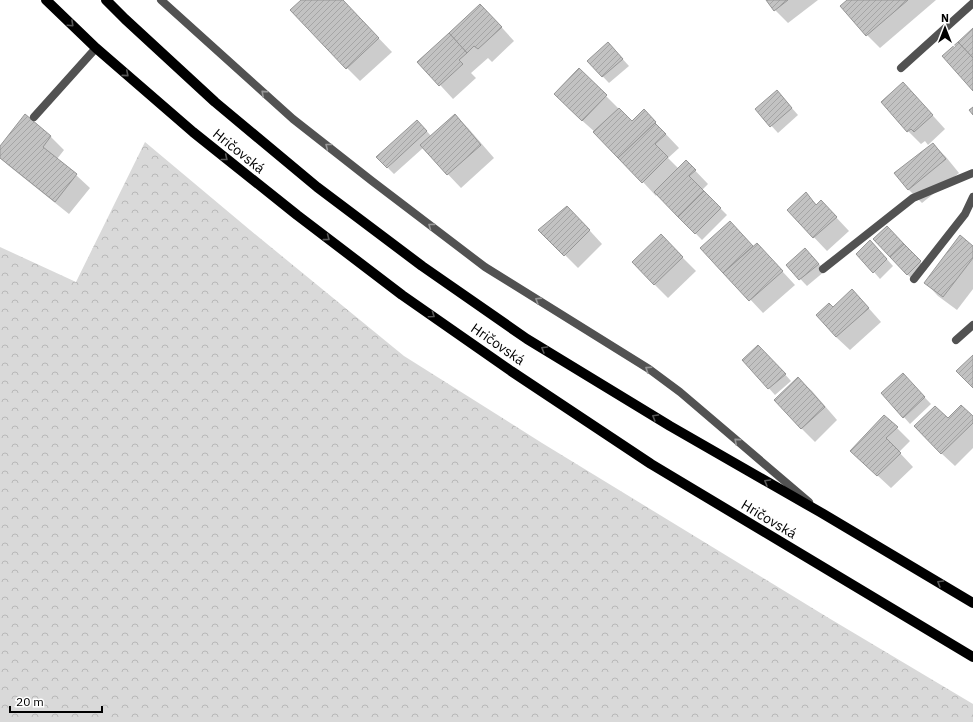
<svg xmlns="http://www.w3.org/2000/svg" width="973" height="722" viewBox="0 0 973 722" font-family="'IBM Plex Sans',sans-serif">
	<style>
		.forest { fill: url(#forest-crowns) }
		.shadow { fill: #0003 }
		.building { fill: url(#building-hatch); stroke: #969696 }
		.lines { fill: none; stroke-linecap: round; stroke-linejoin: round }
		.service { stroke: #525252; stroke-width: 8 }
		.minor { stroke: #525252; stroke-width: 8 }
		.primary { stroke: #000; stroke-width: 10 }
		.oneway { stroke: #595959 }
		.oneway2 { stroke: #979797 }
		.labels { text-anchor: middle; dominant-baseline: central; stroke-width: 3; stroke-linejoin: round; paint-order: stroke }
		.street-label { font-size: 14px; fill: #000; stroke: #fff }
	</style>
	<defs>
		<pattern id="forest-crowns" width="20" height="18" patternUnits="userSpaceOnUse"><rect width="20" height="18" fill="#d9d9d9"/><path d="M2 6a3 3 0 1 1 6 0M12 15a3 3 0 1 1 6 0" fill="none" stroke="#b8b8b8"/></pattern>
		<pattern id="building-hatch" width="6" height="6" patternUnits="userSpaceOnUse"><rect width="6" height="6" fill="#c2c2c2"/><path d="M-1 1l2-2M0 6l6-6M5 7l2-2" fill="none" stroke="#a5a5a5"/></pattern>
	</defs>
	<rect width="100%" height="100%" fill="#fff"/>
	<!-- forest -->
	<path class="forest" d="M145,142L250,230L404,356L542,443L827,617L973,704V722H0V247L76,282Z"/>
	<!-- shadow -->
	<g class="shadow">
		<path d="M302,0H342L392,52L360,81L347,68Z"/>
		<path d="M767,0H818L788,23L775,10Z"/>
		<path d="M849,0H936L880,48L867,35L842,6Z"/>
		<path d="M494,19L514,41L492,62L488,58L471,73L476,78L453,99L419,62Z"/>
		<path d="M608,43L629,66L609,83L588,61Z"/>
		<path d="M606,96L632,122L644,111L679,148L668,158L679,169L686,161L708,184L702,190L727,215L702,240L657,194L656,196L643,182L596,133L568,108Z"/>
		<path d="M916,97L945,129L928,145L925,141L921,144L908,131Z"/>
		<path d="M783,98L798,115L778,133L756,109Z"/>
		<path d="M455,115L468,128L494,158L461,188L423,148L394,174L388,168L424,128L431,136Z"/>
		<path d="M25,116L51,137L64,150L57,159L76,175L90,188L69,214L9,166L0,158V147Z"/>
		<path d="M933,144L946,157L959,173L922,203L909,190L896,173Z"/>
		<path d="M806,194L817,205L834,215L849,231L827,251L788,210Z"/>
		<path d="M580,220L602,244L578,268L540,230Z"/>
		<path d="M894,234L927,269L914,281L907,274Z"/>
		<path d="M661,236L696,271L668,298L654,284Z"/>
		<path d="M743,236L754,247L757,244L795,285L763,313L702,248Z"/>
		<path d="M973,247V289L957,310L938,296L925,282Z"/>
		<path d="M877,248L893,266L880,279L874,272Z"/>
		<path d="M812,256L825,271L807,286L787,265Z"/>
		<path d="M852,291L865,304L881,322L850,350L836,337L833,308Z"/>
		<path d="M765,352L791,381L775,395L743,360Z"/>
		<path d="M798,378L812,391L837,420L815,442L801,428Z"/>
		<path d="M909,381L931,404L910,424L883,393Z"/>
		<path d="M973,417V448L955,466L941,453L948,419Z"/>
		<path d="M897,428L910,441L899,452L913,467L891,488L851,451Z"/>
	</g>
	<!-- building -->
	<g class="building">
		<path d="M301,0H343L379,38L346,69L290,10Z"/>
		<path d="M766,0H788L774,11Z"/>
		<path d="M847,0H908L866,36L840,6Z"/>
		<path d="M480,4L502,27L478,49L474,46L467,53L449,33Z"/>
		<path d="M973,28V58L958,42Z"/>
		<path d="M449,33L467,53L459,60L463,64L439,86L417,62Z"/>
		<path d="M608,42L623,59L602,77L587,61Z"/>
		<path d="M958,42L973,58V91L942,56Z"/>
		<path d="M579,68L607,95L582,121L554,94Z"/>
		<path d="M903,82L933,115L914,132L911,129L907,132L881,102Z"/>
		<path d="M777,90L792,108L770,127L755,109Z"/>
		<path d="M973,107V115L969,110Z"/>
		<path d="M619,108L632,121L644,109L656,122L618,158L593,132Z"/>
		<path d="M25,114L51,136L43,147L77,174L55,202L0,158V146Z"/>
		<path d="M455,114L481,145L447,175L420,145Z"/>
		<path d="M417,120L427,131L387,168L376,157Z"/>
		<path d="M655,123L666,134L655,144L668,157L642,183L618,158Z"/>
		<path d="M933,143L946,159L908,190L894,173Z"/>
		<path d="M686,160L696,170L689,176L704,191L678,217L654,192Z"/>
		<path d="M704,191L721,208L695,234L678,217Z"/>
		<path d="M806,192L816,205L821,200L837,217L813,238L787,210Z"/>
		<path d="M567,206L590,230L564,256L538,230Z"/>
		<path d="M730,221L753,246L723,273L700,248Z"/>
		<path d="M887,226L904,244L890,257L873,239Z"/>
		<path d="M661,234L683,257L654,285L632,262Z"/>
		<path d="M960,235L973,246V258L943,297L924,283Z"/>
		<path d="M870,240L887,259L873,273L856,254Z"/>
		<path d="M757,243L783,271L749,301L723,273Z"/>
		<path d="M904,244L921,261L907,275L890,257Z"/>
		<path d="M805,248L819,264L799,280L786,265Z"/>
		<path d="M852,289L869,308L836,337L816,315L829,303L833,307Z"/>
		<path d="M758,345L786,374L768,389L742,360Z"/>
		<path d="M973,355V388L956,371Z"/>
		<path d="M903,373L925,397L903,418L881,393Z"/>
		<path d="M798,377L825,407L801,429L774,400Z"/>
		<path d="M961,405L973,416V423L941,454L914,426L935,406L948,418Z"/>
		<path d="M884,415L898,427L886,438L901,453L877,476L850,451Z"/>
	</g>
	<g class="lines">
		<!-- service -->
		<g class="service">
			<path d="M34,117L96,48"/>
			<path d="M823,269L913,198L973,173"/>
			<path d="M914,279L965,214L973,197"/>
			<path d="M956,340L973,325"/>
		</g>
		<!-- minor -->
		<g class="minor">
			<path d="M161,0L293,119L372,181L485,267L649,369L680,392L809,502"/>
			<path d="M901,68L973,3"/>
		</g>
		<!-- primary -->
		<g class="primary">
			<path d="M46,0L96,48L193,132L297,215L402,295L511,371L651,464L973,657"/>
			<path d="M106,0L125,19L215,102L317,187L422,266L527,339L670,426L820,512L973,603"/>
		</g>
	</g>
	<!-- one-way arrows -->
	<defs><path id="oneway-chevron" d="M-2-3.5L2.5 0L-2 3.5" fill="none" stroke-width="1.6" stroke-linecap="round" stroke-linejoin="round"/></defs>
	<g class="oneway">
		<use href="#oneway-chevron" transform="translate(71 24) rotate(43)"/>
		<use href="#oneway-chevron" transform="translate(126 74) rotate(41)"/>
		<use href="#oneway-chevron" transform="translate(225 158) rotate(39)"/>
		<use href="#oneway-chevron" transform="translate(327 238) rotate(37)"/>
		<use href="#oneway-chevron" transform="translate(432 315) rotate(35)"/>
		<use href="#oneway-chevron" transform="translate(544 349) rotate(-149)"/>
		<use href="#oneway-chevron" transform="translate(655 417) rotate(-149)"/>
		<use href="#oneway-chevron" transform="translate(767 482) rotate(-150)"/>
		<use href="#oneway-chevron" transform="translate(940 583) rotate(-149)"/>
	</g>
	<g class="oneway2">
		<use href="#oneway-chevron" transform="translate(264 93) rotate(-138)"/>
		<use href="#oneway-chevron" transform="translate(328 146) rotate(-142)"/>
		<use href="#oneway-chevron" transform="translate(431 226) rotate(-143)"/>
		<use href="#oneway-chevron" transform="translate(538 300) rotate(-148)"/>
		<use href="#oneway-chevron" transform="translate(648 369) rotate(-146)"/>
		<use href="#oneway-chevron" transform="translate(737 441) rotate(-139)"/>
	</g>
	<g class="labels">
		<!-- street labels -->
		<g class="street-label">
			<text transform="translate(239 151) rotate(39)">Hričovská</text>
			<text transform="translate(498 344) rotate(35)">Hričovská</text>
			<text transform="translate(769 519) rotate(31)">Hričovská</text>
		</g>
	</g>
	<!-- north arrow -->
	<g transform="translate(945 28)" stroke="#ffffff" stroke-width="3" paint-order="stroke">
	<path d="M0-3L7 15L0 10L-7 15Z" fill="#000000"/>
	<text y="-6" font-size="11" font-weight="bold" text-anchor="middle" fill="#000000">N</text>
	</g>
	<!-- scale -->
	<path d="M10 706v6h92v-6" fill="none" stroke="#000000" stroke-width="2"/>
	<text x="16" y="706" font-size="12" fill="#000000" stroke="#ffffff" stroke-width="3" paint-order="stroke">20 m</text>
</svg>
